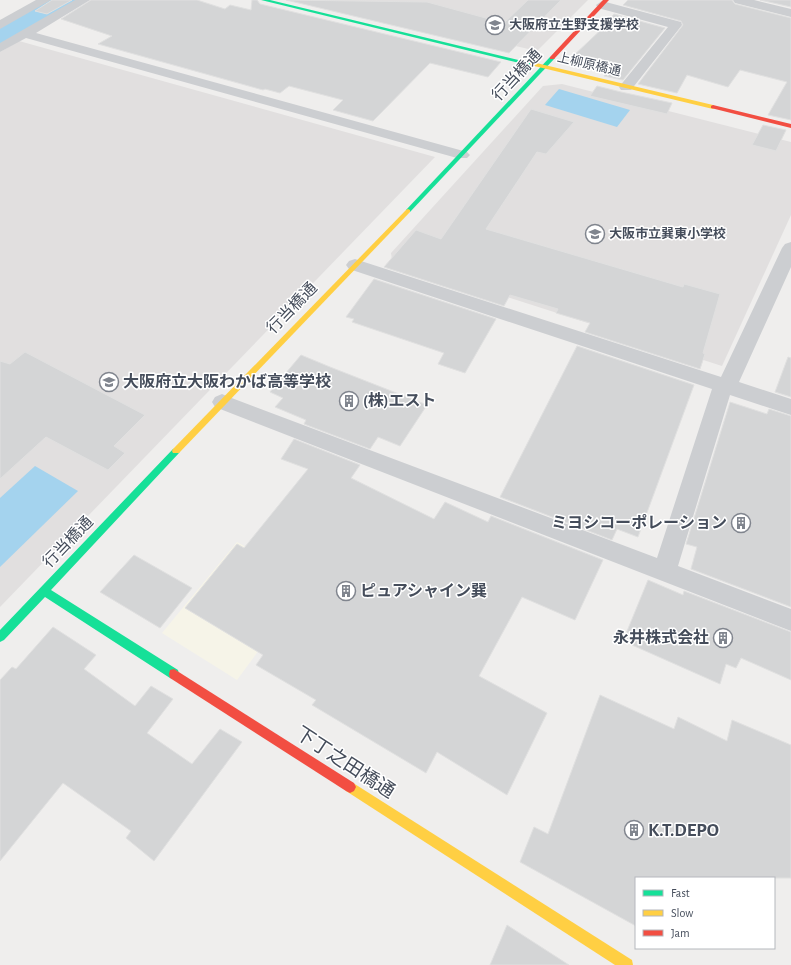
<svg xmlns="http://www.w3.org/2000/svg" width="791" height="965" viewBox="0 0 791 965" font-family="'Alegreya Sans','Noto Sans JP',sans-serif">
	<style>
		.commercial { fill: #f6f4e8 }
		.education { fill: #e1dfdf }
		.water { fill: #a4d3ee }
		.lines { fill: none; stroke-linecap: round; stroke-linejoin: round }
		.river { fill: #a4d3ee; fill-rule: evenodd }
		.building { fill: #d4d5d6; stroke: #e0e0e0 }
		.street { fill: #ccced1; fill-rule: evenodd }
		.fast { fill: #16e098; fill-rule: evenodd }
		.slow { fill: #ffcf43; fill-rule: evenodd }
		.jam { fill: #f24e42; fill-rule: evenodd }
		.labels { text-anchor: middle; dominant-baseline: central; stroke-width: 3; stroke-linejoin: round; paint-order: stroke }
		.far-poi-label { font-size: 13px; font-weight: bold; fill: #454d5b; stroke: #fff; text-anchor: start }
		.far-street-label { font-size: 13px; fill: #454d5b; stroke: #fff }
		.street-label { font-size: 16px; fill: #454d5b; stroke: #fff }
		.poi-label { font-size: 16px; font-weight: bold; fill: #454d5b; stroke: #fff; text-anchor: start }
		.near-street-label { font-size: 19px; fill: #454d5b; stroke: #fff }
		.near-poi-label { font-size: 19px; font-weight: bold; fill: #454d5b; stroke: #fff; text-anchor: start }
	</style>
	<rect width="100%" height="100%" fill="#efeeed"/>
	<!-- commercial -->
	<path class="commercial" d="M237,542L309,582L237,680L162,633Z"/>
	<!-- education -->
	<g class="education">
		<path d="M319,0H588L537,51Z"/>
		<path d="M19,41L435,157L0,607V52Z"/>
		<path d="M562,84L791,142V215L722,366L392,260L391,253L543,86Z"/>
	</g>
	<!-- water -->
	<g class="water">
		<path d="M559,89L630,110L617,127L545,105Z"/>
		<path d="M35,466L78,491L0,567V498Z"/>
	</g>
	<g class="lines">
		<!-- river -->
		<path class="river" d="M41,0H79L75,7L12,43L0,46V23Z"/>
	</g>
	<!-- building -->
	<g class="building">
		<path d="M52,0H72L47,14L35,11Z"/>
		<path d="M91,0H197L225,9L230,5L251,10L252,0H257L260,4L501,62L488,77L430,63L373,121L333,110L343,100L289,86L280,93L265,89L263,90L98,44L112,36L61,19Z"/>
		<path d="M286,0L427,2L504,23L528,0H561L509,53Z"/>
		<path d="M628,0H732L735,4L791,18V120L768,115L787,82L740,70L728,87L687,75L677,93L638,84L683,25L681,21L623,5Z"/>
		<path d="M760,0H791V7Z"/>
		<path d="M614,14L665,28L623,80L604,76L610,68L571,58L606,25H604Z"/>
		<path d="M597,86L621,92L672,103L667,114L590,96Z"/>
		<path d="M531,109L574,122L546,154L537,152L486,229L683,287L684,284L720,294L703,353L705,354L700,369L585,332L590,323L556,313L558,309L510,295L504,306L384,267L416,230L441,239Z"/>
		<path d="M763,125L786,130L776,151L752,145Z"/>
		<path d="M374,279L496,319L465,373L438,364L444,353L352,322L354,319L346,317Z"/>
		<path d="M577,346L694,385L638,537L617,529L612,540L500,497Z"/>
		<path d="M25,352L145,415L114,446L125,453L108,470L46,437L0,479V361L10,364Z"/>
		<path d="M301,355L330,367L427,405L400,446L378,437L370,449L304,424L306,420L275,407L283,398L270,392Z"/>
		<path d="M788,357L791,358V397L775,392Z"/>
		<path d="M730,402L767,414L769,409L791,416V607L691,569L697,547L686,544Z"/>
		<path d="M294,439L360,465L351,478L434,519L445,502L488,522L491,516L603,560L575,620L522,597L479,676L547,713L507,795L437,752L426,773L312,705L316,700L256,665L263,655L185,608L237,544L244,548L308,469L281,459Z"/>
		<path d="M134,555L192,588L160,628L100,592Z"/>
		<path d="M648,580L683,595L684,591L791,632V680L741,658L736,668L726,664L720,684L623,641Z"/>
		<path d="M53,627L96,655L84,669L135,706L151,686L173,699L147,733L192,764L220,729L242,742L154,861L126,838L131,831L63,783L0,861V680L12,667L16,669Z"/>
		<path d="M600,695L674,729L678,717L727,741L732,720L791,745V878H636V926L520,862L534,827L548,834Z"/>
		<path d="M507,925L569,965H490Z"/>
	</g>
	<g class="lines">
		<!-- street -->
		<g class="street">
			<path d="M36,0H51L0,29V20Z"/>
			<path d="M75,0H90L36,33L467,152L470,155L467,158H457L26,38L0,52V43Z"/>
			<path d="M733,0H754L791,9V17L735,3Z"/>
			<path d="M602,1L681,22L682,25L631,90H621L619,87L668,27L598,8L596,5Z"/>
			<path d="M791,242V267L739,382L791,399V415L730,395L678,566L791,609V631L215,407L212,402L215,397L222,394L229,397L657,558L712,389L349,269L346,265L349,261L355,259L361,261L721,377L782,248L785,244Z"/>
		</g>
		<!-- fast -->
		<g class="fast">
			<path d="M261,0H270L535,64L532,66Z"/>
			<path d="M550,57L555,58L410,212H406V210Z"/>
			<path d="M176,448L179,449L180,451L179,453L51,590L178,670L179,674L178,678L174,679L170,678L45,597L4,640L0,642V630L173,449Z"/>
		</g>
		<!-- slow -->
		<g class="slow">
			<path d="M532,62L713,105L716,107L713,109L530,65V63Z"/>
			<path d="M408,209L410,210V212L179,453H173L172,451L173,449L406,210Z"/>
			<path d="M350,781L632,960L633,965H615L346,791L344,787L346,783Z"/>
		</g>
		<!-- jam -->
		<g class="jam">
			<path d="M603,0H609L554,59H550V57Z"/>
			<path d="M713,105L791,124V128L711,108V106Z"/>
			<path d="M174,669L354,783L356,787L354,791L350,793L346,791L170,678L169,674L170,670Z"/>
		</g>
	</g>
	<!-- icons -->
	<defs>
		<g id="school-ring" transform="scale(1)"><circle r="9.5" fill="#fff" stroke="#80858e" stroke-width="1.5"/><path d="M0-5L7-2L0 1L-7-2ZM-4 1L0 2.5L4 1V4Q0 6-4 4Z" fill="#80858e"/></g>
		<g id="building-ring" transform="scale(1)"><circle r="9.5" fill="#fff" stroke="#80858e" stroke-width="1.5"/><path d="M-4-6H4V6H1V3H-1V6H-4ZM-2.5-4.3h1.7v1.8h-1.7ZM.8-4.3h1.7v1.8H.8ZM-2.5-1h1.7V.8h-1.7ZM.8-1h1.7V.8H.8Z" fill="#80858e"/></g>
	</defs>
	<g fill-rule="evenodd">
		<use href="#school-ring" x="495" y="25"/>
		<use href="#school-ring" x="595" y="234"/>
		<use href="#school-ring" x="109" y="382"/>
		<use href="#building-ring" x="349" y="401"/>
		<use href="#building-ring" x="741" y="523"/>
		<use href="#building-ring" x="346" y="591"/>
		<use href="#building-ring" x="723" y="638"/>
		<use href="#building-ring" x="634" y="830"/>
	</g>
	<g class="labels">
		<!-- far-poi labels -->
		<g class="far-poi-label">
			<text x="509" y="25">大阪府立生野支援学校</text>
			<text x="609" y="234">大阪市立巽東小学校</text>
		</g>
		<!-- far-street labels -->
		<g class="far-street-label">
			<text transform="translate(589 65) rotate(13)">上柳原橋通</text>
		</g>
		<!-- street labels -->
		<g class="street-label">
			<text transform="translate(517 75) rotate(-47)">行当橋通</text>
			<text transform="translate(292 308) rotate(-46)">行当橋通</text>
			<text transform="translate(68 542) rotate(-46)">行当橋通</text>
		</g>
		<!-- poi labels -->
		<g class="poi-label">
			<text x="123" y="382">大阪府立大阪わかば高等学校</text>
			<text x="363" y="401">(株)エスト</text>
			<text x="727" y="523" text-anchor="end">ミヨシコーポレーション</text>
			<text x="360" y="591">ピュアシャイン巽</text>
			<text x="709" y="638" text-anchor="end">永井株式会社</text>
		</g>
		<!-- near-street labels -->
		<g class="near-street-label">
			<text transform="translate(345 763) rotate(33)">下丁之田橋通</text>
		</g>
		<!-- near-poi labels -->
		<g class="near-poi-label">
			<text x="648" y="830">K.T.DEPO</text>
		</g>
	</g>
	<!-- legend -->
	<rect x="635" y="877" width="140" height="72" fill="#ffffff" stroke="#b5b8bd"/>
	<rect x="643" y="890" width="20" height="6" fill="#16e098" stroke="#b5b8bd"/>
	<text x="671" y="897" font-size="12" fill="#454d5b">Fast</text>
	<rect x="643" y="910" width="20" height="6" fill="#ffcf43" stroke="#b5b8bd"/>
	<text x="671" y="917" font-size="12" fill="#454d5b">Slow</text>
	<rect x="643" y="930" width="20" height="6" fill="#f24e42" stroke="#b5b8bd"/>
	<text x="671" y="937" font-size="12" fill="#454d5b">Jam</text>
</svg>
